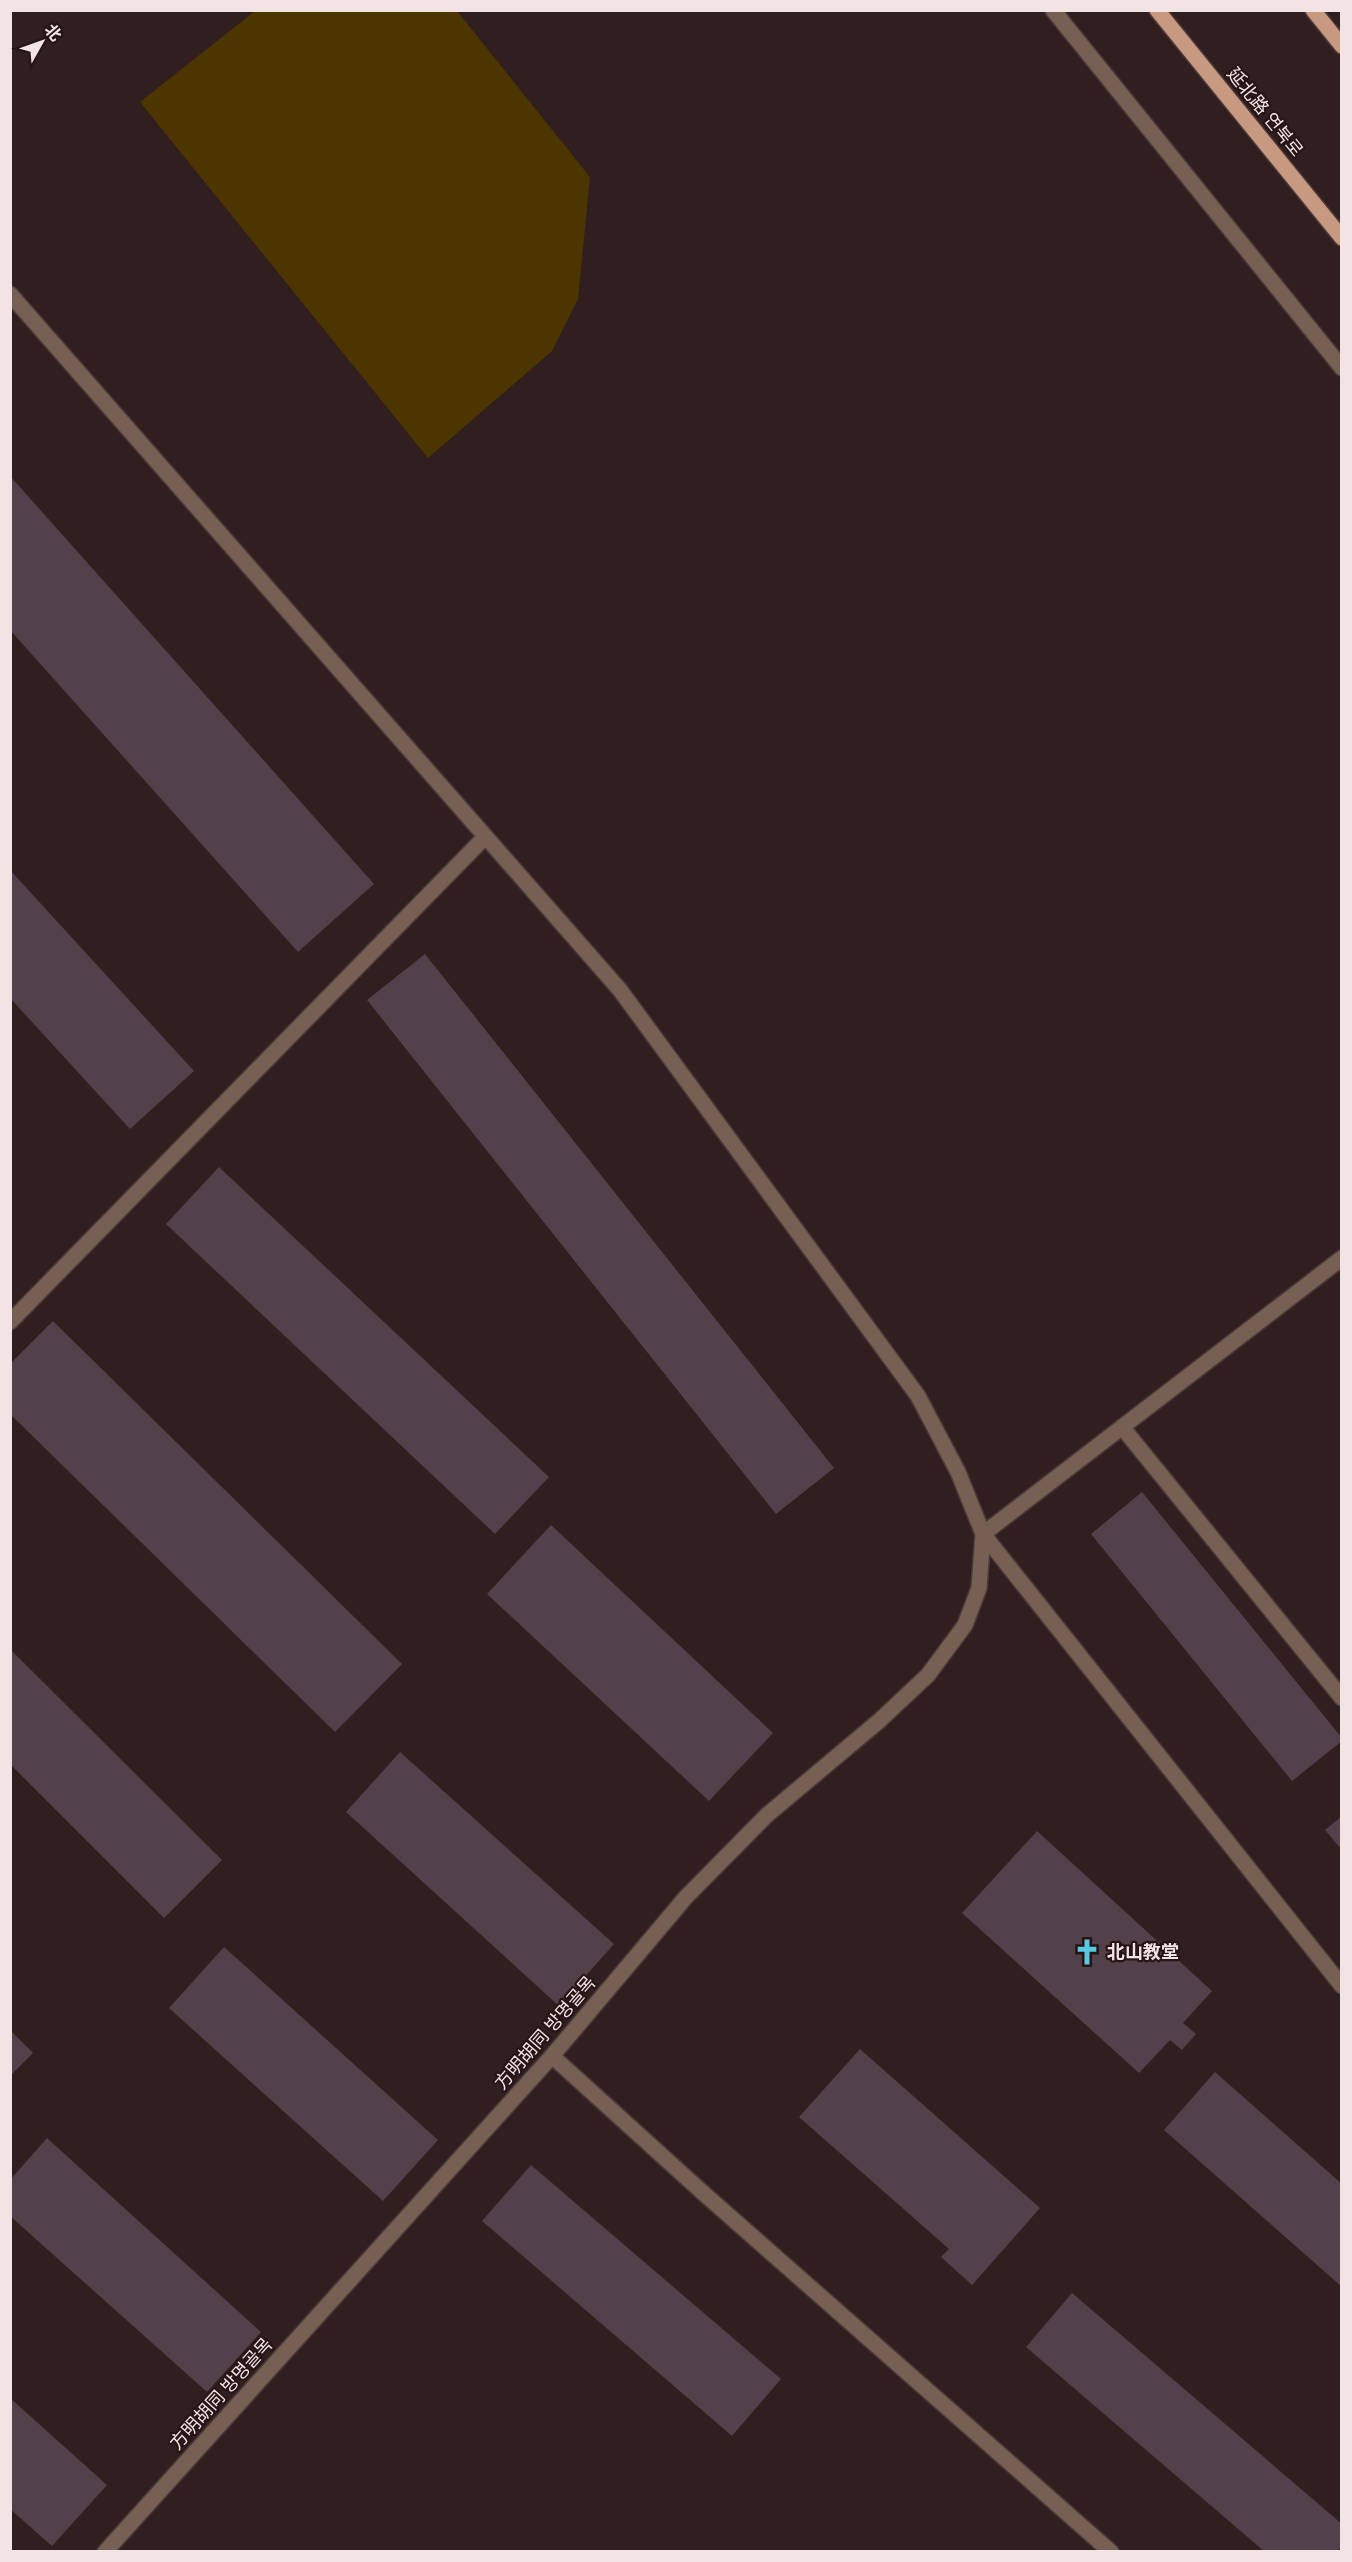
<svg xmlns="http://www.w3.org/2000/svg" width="1352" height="2562" viewBox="0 0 1352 2562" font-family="'Varela Round','Noto Sans SC','Noto Sans KR',sans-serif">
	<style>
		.green { fill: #4d3500 }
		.building { fill: #52404a }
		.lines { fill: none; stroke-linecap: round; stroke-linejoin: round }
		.minor-casing { stroke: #4c3a3b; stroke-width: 18 }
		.major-casing { stroke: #4c3a3b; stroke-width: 18 }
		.minor { stroke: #765f53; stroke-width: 15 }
		.major { stroke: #c89981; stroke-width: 15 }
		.labels { text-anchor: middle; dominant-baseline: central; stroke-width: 4.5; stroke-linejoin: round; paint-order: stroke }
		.street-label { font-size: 18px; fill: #f2e4e4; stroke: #271515 }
		.poi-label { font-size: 18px; font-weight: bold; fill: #f2e4e4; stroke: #271515; text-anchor: start }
	</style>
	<rect width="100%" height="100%" fill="#311e1f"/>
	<!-- green -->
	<path class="green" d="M255,11H457L590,177L578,299L552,351L428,458L140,102Z"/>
	<!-- building -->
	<g class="building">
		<path d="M10,476L374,884L298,952L10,630Z"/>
		<path d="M10,870L194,1071L130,1129L10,998Z"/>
		<path d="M425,954L834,1468L776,1514L367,1000Z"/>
		<path d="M219,1167L549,1477L495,1534L166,1224Z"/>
		<path d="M53,1321L402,1664L335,1732L10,1414V1364Z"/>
		<path d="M1142,1492L1342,1738V1741L1292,1781L1091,1534Z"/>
		<path d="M551,1525L773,1733L709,1801L487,1594Z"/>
		<path d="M10,1649L222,1860L164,1918L10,1764Z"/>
		<path d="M400,1752L614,1944L559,2006L346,1812Z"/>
		<path d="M1342,1816V1850L1325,1830Z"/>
		<path d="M1037,1831L1212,1991L1183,2023L1196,2034L1182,2050L1170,2040L1139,2073L962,1913Z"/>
		<path d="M224,1947L438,2140L383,2201L169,2008Z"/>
		<path d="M10,2030L33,2053L10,2076Z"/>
		<path d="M860,2049L1040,2208L972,2285L941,2257L949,2249L799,2117Z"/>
		<path d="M1215,2072L1342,2184V2287L1164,2130Z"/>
		<path d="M47,2138L261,2332L207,2392L10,2216V2180Z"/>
		<path d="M531,2165L781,2379L732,2436L482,2221Z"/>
		<path d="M1072,2293L1342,2524V2546L1337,2552H1265L1026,2347Z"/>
		<path d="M10,2398L107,2485L52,2546L10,2509Z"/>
	</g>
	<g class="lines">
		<!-- minor casing -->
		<g class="minor-casing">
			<g id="minor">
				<path d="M1053,10L1342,368"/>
				<path d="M10,294L620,990L918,1396L958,1472L983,1534L1342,1986"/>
				<path d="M10,1322L485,837"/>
				<path d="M1122,1427L1342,1698"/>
				<path d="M983,1534L1342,1258"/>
				<path d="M552,2056L701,2191L1111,2552"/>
				<path d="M105,2552L552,2056L686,1897L767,1815L879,1721L928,1675L965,1625L979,1588L983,1534"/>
			</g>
		</g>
		<!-- major casing -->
		<g class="major-casing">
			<g id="major">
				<path d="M1157,10L1342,238"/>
				<path d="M1313,10L1342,46"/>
			</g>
		</g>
		<!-- minor -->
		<use href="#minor" class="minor"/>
		<!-- major -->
		<use href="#major" class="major"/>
	</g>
	<!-- icons -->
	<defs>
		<g id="church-bare" transform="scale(2.07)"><path d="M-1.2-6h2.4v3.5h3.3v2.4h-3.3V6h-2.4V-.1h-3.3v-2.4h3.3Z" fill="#58c9e3" stroke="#271515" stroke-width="2.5" paint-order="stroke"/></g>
	</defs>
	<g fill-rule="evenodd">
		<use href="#church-bare" x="1087" y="1952"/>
	</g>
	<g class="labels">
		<!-- street labels -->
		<g class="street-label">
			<text transform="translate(1265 112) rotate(51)">延北路 연북로</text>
			<text transform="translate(545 2033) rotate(-49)">方明胡同 방명골목</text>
			<text transform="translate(221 2394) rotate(-48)">方明胡同 방명골목</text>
		</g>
		<!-- poi labels -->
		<g class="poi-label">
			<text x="1107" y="1952">北山教堂</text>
		</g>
	</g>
	<!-- border -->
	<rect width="1352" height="2562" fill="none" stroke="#f2e4e4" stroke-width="24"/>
	<!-- north arrow -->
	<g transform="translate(42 42) rotate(50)" stroke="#271515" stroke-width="4.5" paint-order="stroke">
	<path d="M0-4.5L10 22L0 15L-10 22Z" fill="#f2e4e4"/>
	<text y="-9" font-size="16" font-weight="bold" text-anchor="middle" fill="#f2e4e4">北</text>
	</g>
</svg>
